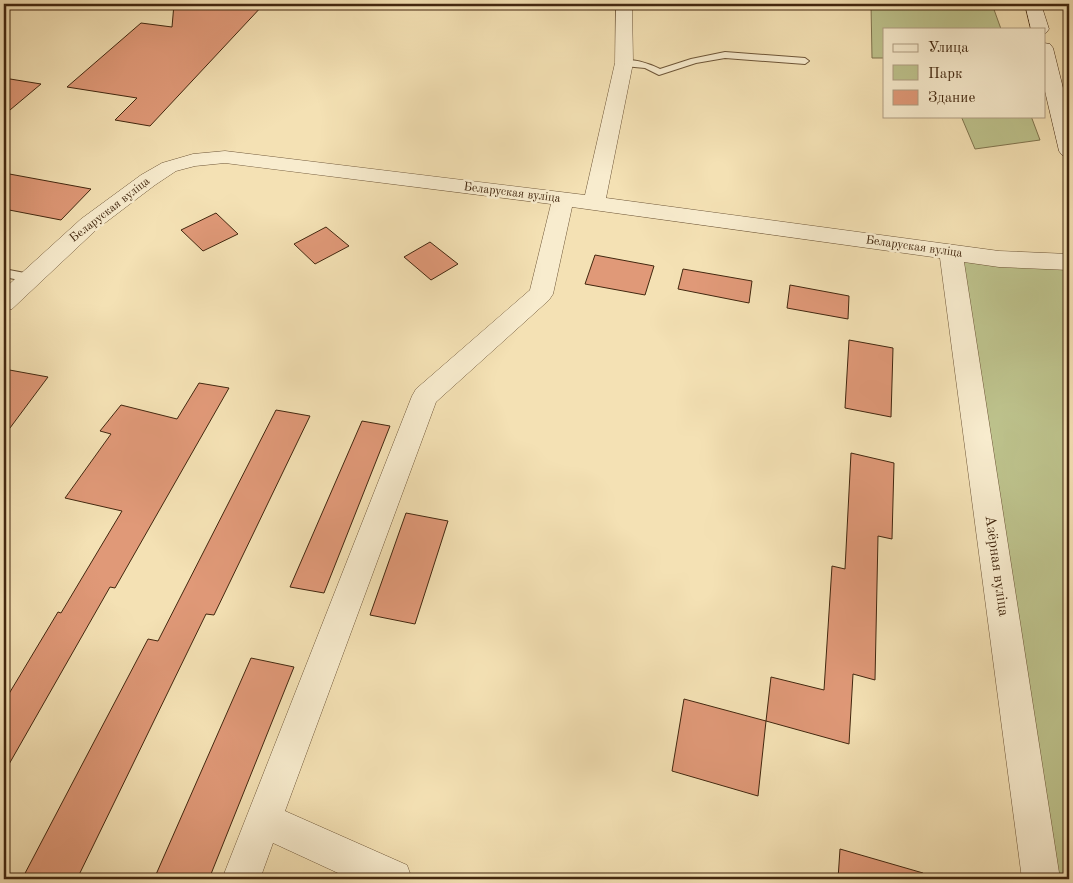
<svg xmlns="http://www.w3.org/2000/svg" width="1073" height="883" viewBox="0 0 1073 883" font-family="'Old Standard TT',serif">
	<style>
		.green { fill: #bdc28c; stroke: #80744e }
		.building { fill: #e09978; stroke: #42270f }
		.lines { fill: none; stroke-linecap: round; stroke-linejoin: round }
		.lane-casing { stroke: #6e5638; stroke-width: 2 }
		.street-casing { stroke: #6e5638; stroke-width: 1 }
		.secondary-casing { stroke: #42270f; stroke-width: 1 }
		.lane { fill: #f8ecce; fill-rule: evenodd }
		.street { fill: #f8ecce; fill-rule: evenodd }
		.secondary { fill: #f8ecce; fill-rule: evenodd }
		.labels { text-anchor: middle; dominant-baseline: central; stroke-width: 5; stroke-linejoin: round; paint-order: stroke }
		.far-street-label { font-size: 12px; fill: #42270f; stroke: #f8ecce }
		.street-label { font-size: 15px; fill: #42270f; stroke: #f8ecce }
	</style>
	<rect width="100%" height="100%" fill="#f4e1b4"/>
	<filter id="stains"><feTurbulence type="fractalNoise" baseFrequency=".004" numOctaves="4"/><feColorMatrix values="0 0 0 0 .2 0 0 0 0 .09 0 0 0 0 .02 0 0 0 .5 -.17"/></filter>
	<radialGradient id="worn" r=".72"><stop offset=".6" stop-color="#630" stop-opacity="0"/><stop offset="1" stop-color="#630" stop-opacity=".3"/></radialGradient>
	<!-- green -->
	<g class="green">
		<path d="M871,4H992L1001,29H884V58H872Z"/>
		<path d="M961,116H1031L1040,140L975,149Z"/>
		<path d="M951,252L999,259L1069,262V879H1041Z"/>
	</g>
	<!-- building -->
	<g class="building">
		<path d="M174,4H264L150,126L115,120L137,98L67,87L141,23L172,27Z"/>
		<path d="M4,78L41,84L4,115Z"/>
		<path d="M4,173L91,189L61,220L4,209Z"/>
		<path d="M216,213L238,234L203,251L181,230Z"/>
		<path d="M326,227L349,246L315,264L294,244Z"/>
		<path d="M430,242L458,264L431,280L404,257Z"/>
		<path d="M595,255L654,266L645,295L585,284Z"/>
		<path d="M683,269L752,281L749,303L678,289Z"/>
		<path d="M790,285L849,296L848,319L787,308Z"/>
		<path d="M849,340L893,348L891,417L845,408Z"/>
		<path d="M4,369L48,377L4,436Z"/>
		<path d="M199,383L229,388L115,588L110,587L4,773V702L58,612L61,613L122,511L65,498L111,434L100,431L121,405L177,419Z"/>
		<path d="M276,410L310,416L214,615L206,614L77,879H22L148,639L158,641Z"/>
		<path d="M362,421L390,426L324,593L290,587Z"/>
		<path d="M851,453L894,463L892,539L878,536L875,680L853,674L849,744L766,721L771,677L824,690L832,566L845,569Z"/>
		<path d="M406,513L448,521L415,624L370,615Z"/>
		<path d="M251,658L294,667L209,879H154Z"/>
		<path d="M684,699L766,721L758,796L672,771Z"/>
		<path d="M840,849L923,873L922,879H838Z"/>
	</g>
	<g class="lines">
		<!-- lane casing -->
		<g class="lane-casing">
			<g id="lane">
				<path d="M725,52L805,58L809,61L805,64L725,58L696,63L659,75L645,68L624,66L620,63C629,56 650,64 660,69L691,59Z"/>
				<path d="M4,269L30,274L36,278L30,282L4,277Z"/>
			</g>
		</g>
		<!-- street casing -->
		<g class="street-casing">
			<path id="street" d="M616,4H632L633,63L606,198L999,251L1069,254V270L999,267L964,262L1060,879H1022L940,258L572,207L553,294L549,300L436,402L285,811L407,865L412,879H351L273,843L260,879H222L412,396L416,389L530,290L551,204L225,163L195,166L176,171L155,185L97,229L12,309L4,311V289L81,219L141,175L162,163L193,154L225,151L585,195L615,63Z"/>
		</g>
		<!-- secondary casing -->
		<g class="secondary-casing">
			<g id="secondary">
				<path d="M1025,4H1041L1049,29L1046,33H1044V29H1031Z"/>
				<path d="M1044,43L1050,44L1053,48L1069,112V157L1062,155L1059,151L1044,87Z"/>
			</g>
		</g>
		<!-- lane -->
		<use href="#lane" class="lane"/>
		<!-- street -->
		<use href="#street" class="street"/>
		<!-- secondary -->
		<use href="#secondary" class="secondary"/>
	</g>
	<g class="labels">
		<!-- far-street labels -->
		<g class="far-street-label">
			<text transform="translate(512 193) rotate(7)">Беларуская вуліца</text>
			<text transform="translate(110 210) rotate(-38)">Беларуская вуліца</text>
			<text transform="translate(914 247) rotate(8)">Беларуская вуліца</text>
		</g>
		<!-- street labels -->
		<g class="street-label">
			<text transform="translate(996 566) rotate(82)">Азёрная вуліца</text>
		</g>
	</g>
	<!-- margin -->
	<rect width="1073" height="883" fill="none" stroke="#f4e1b4" stroke-width="20"/>
	<rect x="5" y="5" width="1063" height="873" fill="none" stroke="#42270f" stroke-width="2.5"/>
	<rect x="10" y="10" width="1053" height="863" fill="none" stroke="#42270f"/>
	<!-- legend -->
	<rect x="883" y="28" width="162" height="90" fill="#f8ecce" stroke="#af9d82"/>
	<rect x="893" y="44" width="25" height="8" fill="#f8ecce" stroke="#af9d82"/>
	<text x="928" y="52" font-size="15" fill="#42270f">Улица</text>
	<rect x="893" y="65" width="25" height="15" fill="#bdc28c" stroke="#af9d82"/>
	<text x="928" y="78" font-size="15" fill="#42270f">Парк</text>
	<rect x="893" y="90" width="25" height="15" fill="#e09978" stroke="#af9d82"/>
	<text x="928" y="102" font-size="15" fill="#42270f">Здание</text>
	<rect width="100%" height="100%" filter="url(#stains)"/>
	<rect width="100%" height="100%" fill="url(#worn)"/>
</svg>
